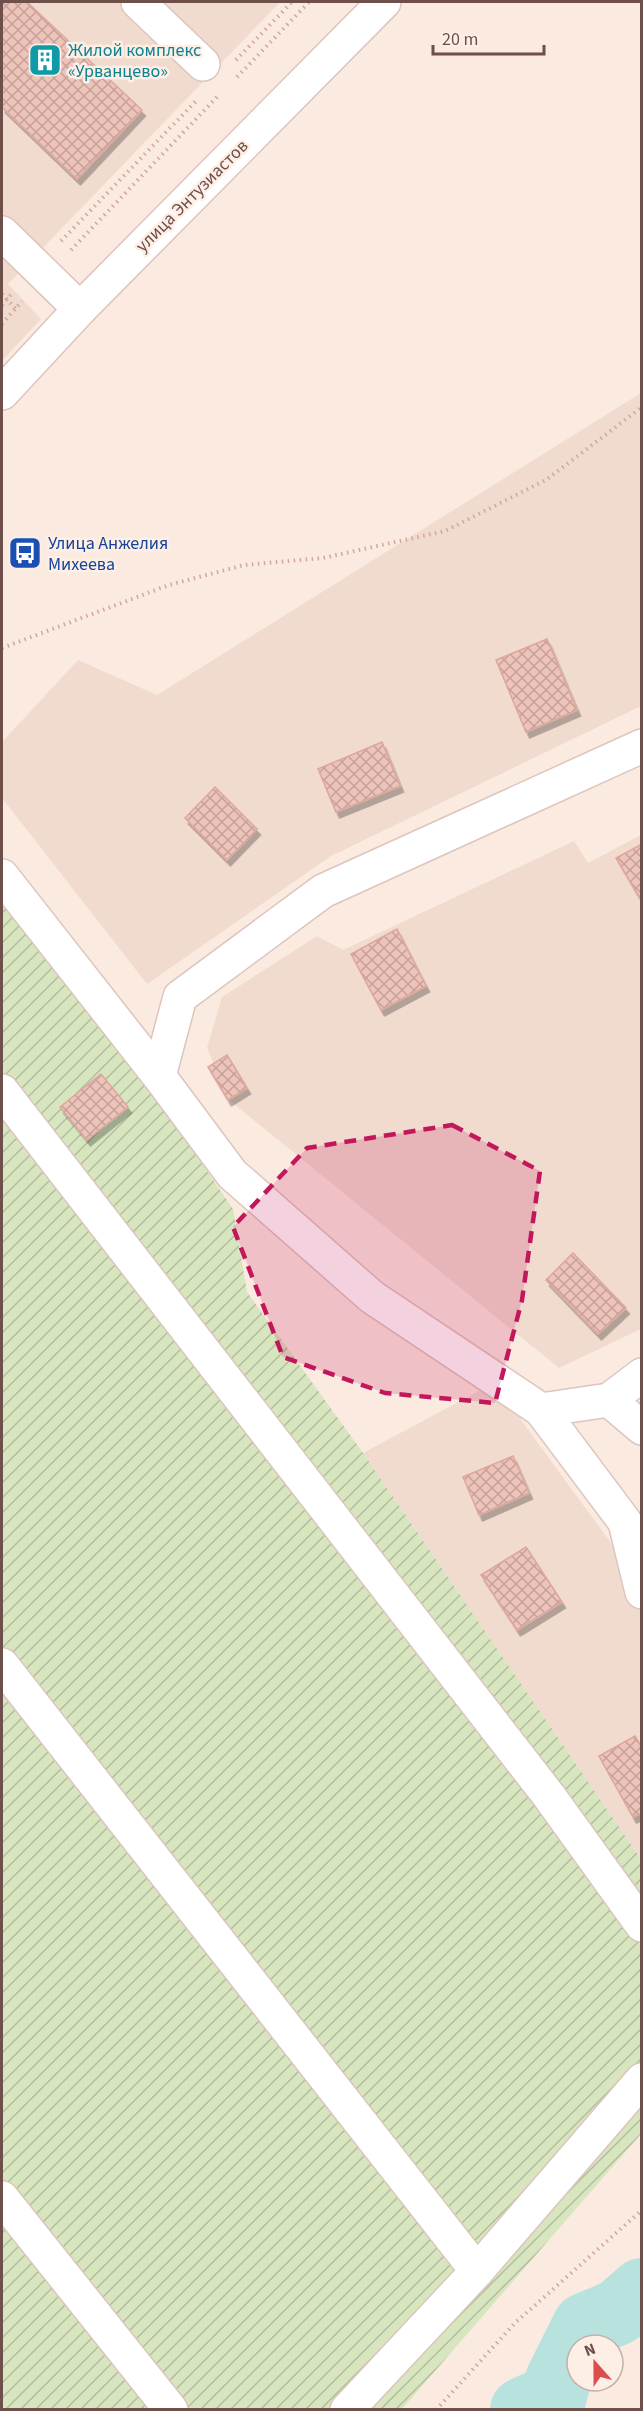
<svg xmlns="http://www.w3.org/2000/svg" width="643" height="2411" viewBox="0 0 643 2411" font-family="'Source Sans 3',sans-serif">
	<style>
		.residential { fill: #f1dbcf }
		.garden { fill: url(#garden-furrows) }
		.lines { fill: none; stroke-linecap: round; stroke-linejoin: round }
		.river { stroke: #b7e2de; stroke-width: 66 }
		.building { fill: url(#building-cross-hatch); stroke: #dfa69b; stroke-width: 1.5; filter: url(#shadow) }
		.minor-casing { stroke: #ddc5bd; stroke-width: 36 }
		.path { stroke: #d2a79e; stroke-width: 4; stroke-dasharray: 1.5 4.5; stroke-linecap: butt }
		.minor { stroke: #fff; stroke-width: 33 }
		.marked { fill: #c2185b; fill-opacity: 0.2; stroke: #c2185b; stroke-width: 4.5; stroke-dasharray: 12 8; stroke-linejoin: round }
		.labels { text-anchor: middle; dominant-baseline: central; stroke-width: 5; stroke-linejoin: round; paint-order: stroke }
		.culture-label { font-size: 18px; fill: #0d838f; stroke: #feefe6; text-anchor: start }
		.street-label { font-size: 18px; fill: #6f4f4a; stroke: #feefe6 }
		.transit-label { font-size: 18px; fill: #164399; stroke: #feefe6; text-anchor: start }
	</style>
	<defs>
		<pattern id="garden-furrows" width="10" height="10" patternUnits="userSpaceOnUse" patternTransform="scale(1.5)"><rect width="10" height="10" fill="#d8e6c0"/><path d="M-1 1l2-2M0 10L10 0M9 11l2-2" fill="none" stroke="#b3bd9e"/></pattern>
		<pattern id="building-cross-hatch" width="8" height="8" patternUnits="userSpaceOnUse" patternTransform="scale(1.5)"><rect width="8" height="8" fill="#edc3ba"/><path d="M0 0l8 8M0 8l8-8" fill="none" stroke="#c4a199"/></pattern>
		<filter id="shadow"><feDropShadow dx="3.5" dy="6" stdDeviation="0" flood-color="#0004"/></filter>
	</defs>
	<rect width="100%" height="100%" fill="#faeae0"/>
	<!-- residential -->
	<g class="residential">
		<path d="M2,2H280L8,284L41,319L2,361Z"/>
		<path d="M641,393V706L331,856L147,984L2,798V742L78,660L157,695Z"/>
		<path d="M641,835V1329L559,1368L229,1100L207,1048L222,997L317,936L343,950L574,841L588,863Z"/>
		<path d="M494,1383L641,1584V1859L363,1453Z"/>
	</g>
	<!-- garden -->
	<path class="garden" d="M2,889L100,1014L233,1209L247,1292L363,1453L641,1859V2134L402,2409H2Z"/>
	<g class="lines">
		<!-- river -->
		<path class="river" d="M523,2410L554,2396L558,2380L585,2326L618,2312L642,2291"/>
	</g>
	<!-- building -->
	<g class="building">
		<path d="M2,2H27L142,110L77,179L2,107Z"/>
		<path d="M547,639L577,710L526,732L496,660Z"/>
		<path d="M382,742L400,786L336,812L318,769Z"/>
		<path d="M215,787L257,829L227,860L185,818Z"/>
		<path d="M642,844V902L616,858Z"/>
		<path d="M397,929L426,986L381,1010L351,954Z"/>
		<path d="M227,1055L247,1088L228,1100L208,1067Z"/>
		<path d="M101,1074L128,1107L87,1140L60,1107Z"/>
		<path d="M573,1253L626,1308L598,1334L546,1280Z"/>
		<path d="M513,1456L529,1493L479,1515L463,1477Z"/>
		<path d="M526,1547L562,1602L517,1630L481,1575Z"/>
		<path d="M635,1736L642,1748V1813L633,1817L599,1756Z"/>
	</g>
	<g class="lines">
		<!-- minor casing -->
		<g class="minor-casing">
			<g id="minor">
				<path d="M138,2L203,64"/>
				<path d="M2,233L80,309"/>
				<path d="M2,393L80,309L384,2"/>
				<path d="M642,746L323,891L180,997L159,1076L232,1174L372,1297L541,1410L609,1400L642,1375"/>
				<path d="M2,876L159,1076"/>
				<path d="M2,1091L549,1796L642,1925"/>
				<path d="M609,1400L642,1428"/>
				<path d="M541,1410L625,1522L642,1592"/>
				<path d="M2,1665L477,2271"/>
				<path d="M2,2198L171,2410"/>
				<path d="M347,2410L477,2271L642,2080"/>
			</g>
		</g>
		<!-- path -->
		<g class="path">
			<path d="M236,60L292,2"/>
			<path d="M237,77L309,2"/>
			<path d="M61,241L198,99"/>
			<path d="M71,250L217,97"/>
			<path d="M2,294L16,309"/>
			<path d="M2,305L13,292"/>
			<path d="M2,324L22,301"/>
			<path d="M2,648L169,585L244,565L323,558L445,531L546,480L642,407"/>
			<path d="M436,2410L515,2323L642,2210"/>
		</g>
		<!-- minor -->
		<use href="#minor" class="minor"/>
	</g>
	<!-- marked area -->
	<path class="marked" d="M452,1125L540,1171L522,1300L495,1403L385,1393L283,1357L233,1227L307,1148Z"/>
	<!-- icons -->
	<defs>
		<g id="building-square" transform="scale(1.725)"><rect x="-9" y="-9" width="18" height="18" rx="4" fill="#0f9aa8" stroke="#feefe6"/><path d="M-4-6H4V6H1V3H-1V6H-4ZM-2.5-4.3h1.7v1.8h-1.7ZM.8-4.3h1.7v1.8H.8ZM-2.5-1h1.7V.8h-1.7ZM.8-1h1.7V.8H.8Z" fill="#fff"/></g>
		<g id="bus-square" transform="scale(1.725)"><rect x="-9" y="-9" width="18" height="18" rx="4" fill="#1a4fb4" stroke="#feefe6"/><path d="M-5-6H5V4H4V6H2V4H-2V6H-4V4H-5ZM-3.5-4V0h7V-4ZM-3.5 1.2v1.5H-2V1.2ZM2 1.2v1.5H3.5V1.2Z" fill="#fff"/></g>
	</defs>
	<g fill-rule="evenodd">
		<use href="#building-square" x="45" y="60"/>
		<use href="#bus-square" x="25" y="553"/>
	</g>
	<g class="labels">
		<!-- culture labels -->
		<g class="culture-label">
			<text x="68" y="50">Жилой комплекс<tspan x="68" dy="21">«Урванцево»</tspan></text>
		</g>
		<!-- street labels -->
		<g class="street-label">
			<text transform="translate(192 196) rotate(-45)">улица Энтузиастов</text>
		</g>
		<!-- transit labels -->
		<g class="transit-label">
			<text x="48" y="543">Улица Анжелия<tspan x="48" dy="21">Михеева</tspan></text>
		</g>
	</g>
	<!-- border -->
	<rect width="643" height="2411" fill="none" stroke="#6f4f4a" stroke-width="6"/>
	<!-- north arrow -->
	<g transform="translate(595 2363) rotate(339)"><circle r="28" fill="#feefe6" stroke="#c5afa8" stroke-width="1.5"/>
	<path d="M0-4.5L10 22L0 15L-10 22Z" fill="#dd4d4d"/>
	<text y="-9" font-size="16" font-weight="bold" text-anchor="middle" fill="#6f4f4a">N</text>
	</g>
	<!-- scale -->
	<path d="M433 45v9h111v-9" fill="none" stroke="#6f4f4a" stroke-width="3"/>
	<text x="442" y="45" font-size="18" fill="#6f4f4a" stroke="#feefe6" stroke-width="4.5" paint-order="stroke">20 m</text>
</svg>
